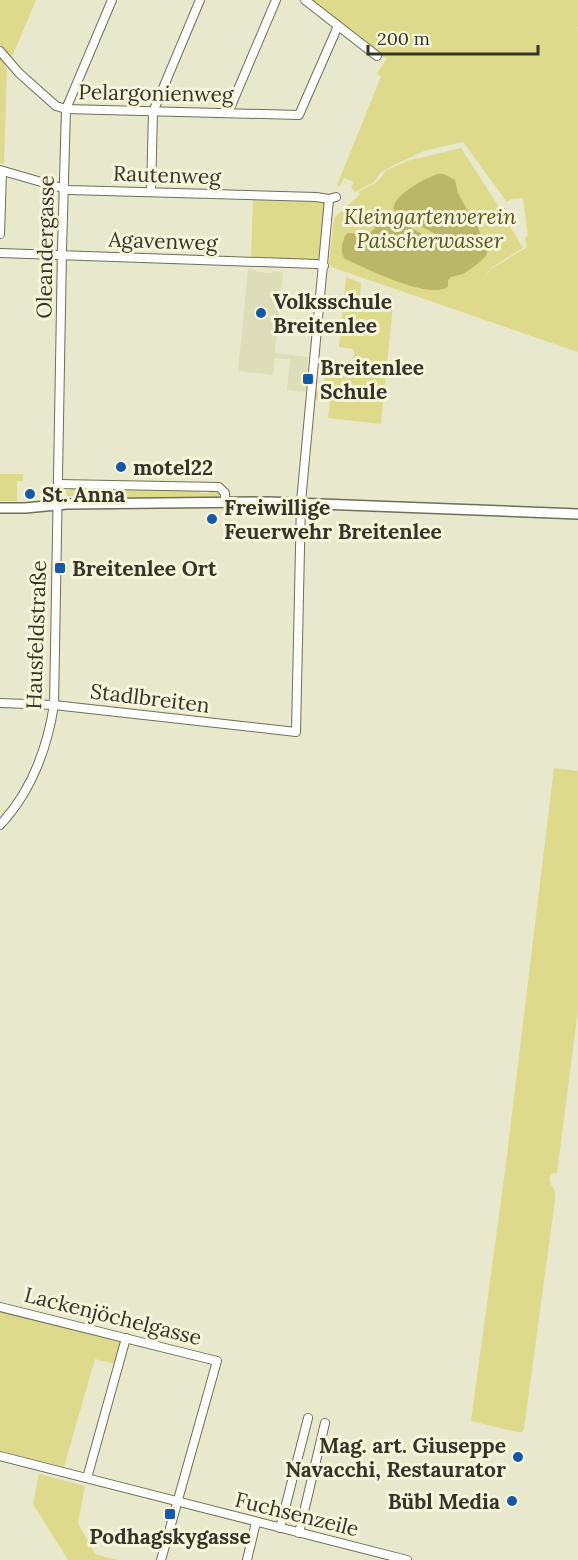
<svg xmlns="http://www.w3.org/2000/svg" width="578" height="1560" viewBox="0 0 578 1560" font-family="Lora,serif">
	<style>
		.built { fill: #deddba }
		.green { fill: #deda8b }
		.water { fill: #bab767 }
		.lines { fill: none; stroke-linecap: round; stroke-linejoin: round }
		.minor-casing { stroke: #706f57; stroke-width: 10 }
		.major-casing { stroke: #706f57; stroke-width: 12 }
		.minor { stroke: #fff; stroke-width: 8 }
		.major { stroke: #fff; stroke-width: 9 }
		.poi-dot { fill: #1658a8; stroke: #f6f5d9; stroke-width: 2 }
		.labels { text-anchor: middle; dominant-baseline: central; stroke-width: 6; stroke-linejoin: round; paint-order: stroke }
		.street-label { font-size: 21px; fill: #343429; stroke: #f6f5d9 }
		.park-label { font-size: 21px; font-style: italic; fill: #59561b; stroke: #f6f5d9 }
		.poi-label { font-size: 21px; font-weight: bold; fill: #343429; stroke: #f6f5d9; text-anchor: start }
	</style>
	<rect width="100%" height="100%" fill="#e8e8cc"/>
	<!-- built -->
	<path class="built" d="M248,269L257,270L258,272L273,273V271L283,272L275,353L308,357L305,392L287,390L290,359L275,358L273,375L238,371Z"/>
	<!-- green -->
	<g class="green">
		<path d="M0,0H36L12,57L0,46Z"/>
		<path d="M309,0H578V27H577L578,31V352L334,268L329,264L334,218L360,194L358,192L377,182L387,170L407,161L461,148L499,207L523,248L491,268L481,281L491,269L527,247L525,238L528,236L523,198L511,199L507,202L463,142L424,151L394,165L380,173L374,182L355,192L351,187L354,182L344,178L339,187L337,185L381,77L377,73L387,59L361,41Z"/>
		<path d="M0,58L3,60L7,70L4,164L0,163Z"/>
		<path d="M253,198L316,200L324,203L321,256L315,260L251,258Z"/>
		<path d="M346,277L361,283L360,296L379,304L393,305L381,424L328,418L330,402L315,400L316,394L329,372L352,374L354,351L352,349L339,347Z"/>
		<path d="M0,474H23V481H17V501H0Z"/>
		<path d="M72,487L98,488V496H67L66,491L71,489Z"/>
		<path d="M101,488L199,490L200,493H209V490H217L221,494L217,498L101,497L102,495H107V491H101Z"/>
		<path d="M554,768L578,771V1010L557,1173L551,1174C547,1183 553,1185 555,1192C555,1195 555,1198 555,1200L524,1429L522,1432H517L471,1421L505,1171Z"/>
		<path d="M0,1309L123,1340L116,1364L95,1359L64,1467L0,1451Z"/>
		<path d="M39,1474L85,1486L78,1523L95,1554L117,1560H68L33,1504Z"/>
	</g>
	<!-- water -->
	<path class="water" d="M438,174H444L455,180L458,193L471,217L477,224L483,242L488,250L486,256L476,265L463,274L451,277L448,280V287C427,300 366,268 345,259C339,251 342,241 347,233C363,232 358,245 375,228V223L390,216L436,242H439V236L395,212C394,210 393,208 394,207C394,195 427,177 438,174Z"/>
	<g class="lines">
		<!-- minor casing -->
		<g class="minor-casing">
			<g id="minor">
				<path d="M305,0L377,56"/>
				<path d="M0,51L19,73L56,106L66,109L299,115L338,26"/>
				<path d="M228,113L276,0"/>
				<path d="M0,170L69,190L316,197L329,199L336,197"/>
				<path d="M151,192L153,112L200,0"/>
				<path d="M0,234L2,171"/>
				<path d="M0,253L317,264L324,266"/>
				<path d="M58,484L219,487L225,493V502"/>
				<path d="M0,703L54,705L296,732L301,502L329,199"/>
				<path d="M0,825C31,792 47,749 54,705L62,250L66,109L112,0"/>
				<path d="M0,1307L217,1361L161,1560"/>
				<path d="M0,1456L407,1560"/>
				<path d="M87,1478L126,1338"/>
				<path d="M280,1528L308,1418"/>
				<path d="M299,1533L325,1423"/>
				<path d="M247,1560L256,1522"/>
			</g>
		</g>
		<!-- major casing -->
		<g class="major-casing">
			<path id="major" d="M0,508H25L67,504L268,502L578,514"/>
		</g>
		<!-- minor -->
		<use href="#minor" class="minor"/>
		<!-- major -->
		<use href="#major" class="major"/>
	</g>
	<!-- markers -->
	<g class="poi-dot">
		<circle cx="261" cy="313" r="6"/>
		<rect x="302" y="373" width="12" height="12" rx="3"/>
		<circle cx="121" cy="467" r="6"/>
		<circle cx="30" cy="494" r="6"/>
		<circle cx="212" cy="519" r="6"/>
		<rect x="54" y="562" width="12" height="12" rx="3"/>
		<circle cx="518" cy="1457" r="6"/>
		<circle cx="512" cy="1501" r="6"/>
		<rect x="164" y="1508" width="12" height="12" rx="3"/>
	</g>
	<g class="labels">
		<!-- street labels -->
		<g class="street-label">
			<text transform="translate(156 93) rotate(1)">Pelargonienweg</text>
			<text transform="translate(167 175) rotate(2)">Rautenweg</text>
			<text transform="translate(163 241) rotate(2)">Agavenweg</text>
			<text transform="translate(45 247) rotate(-89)">Oleandergasse</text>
			<text transform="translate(36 635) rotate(-88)">Hausfeldstraße</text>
			<text transform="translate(150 698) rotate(7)">Stadlbreiten</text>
			<text transform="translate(113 1316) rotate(14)">Lackenjöchelgasse</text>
			<text transform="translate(297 1514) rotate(14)">Fuchsenzeile</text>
		</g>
		<!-- park labels -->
		<g class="park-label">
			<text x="430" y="216">Kleingartenverein<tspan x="430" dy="24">Paischerwasser</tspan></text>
		</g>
		<!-- poi labels -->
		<g class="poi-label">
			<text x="273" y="301">Volksschule<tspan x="273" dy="24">Breitenlee</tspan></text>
			<text x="320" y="367">Breitenlee<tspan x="320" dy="24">Schule</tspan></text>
			<text x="133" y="467">motel22</text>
			<text x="42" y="494">St. Anna</text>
			<text x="224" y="507">Freiwillige<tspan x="224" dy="24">Feuerwehr Breitenlee</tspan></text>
			<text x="72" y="568">Breitenlee Ort</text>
			<text x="506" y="1445" text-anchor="end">Mag. art. Giuseppe<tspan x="506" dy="24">Navacchi, Restaurator</tspan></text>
			<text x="500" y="1501" text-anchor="end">Bübl Media</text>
			<text x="170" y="1536" text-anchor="middle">Podhagskygasse</text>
		</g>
	</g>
	<!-- scale -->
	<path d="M368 45v9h170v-9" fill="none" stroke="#343429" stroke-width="3"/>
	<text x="377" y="45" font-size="18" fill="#343429" stroke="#f6f5d9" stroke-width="4.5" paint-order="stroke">200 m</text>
</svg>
